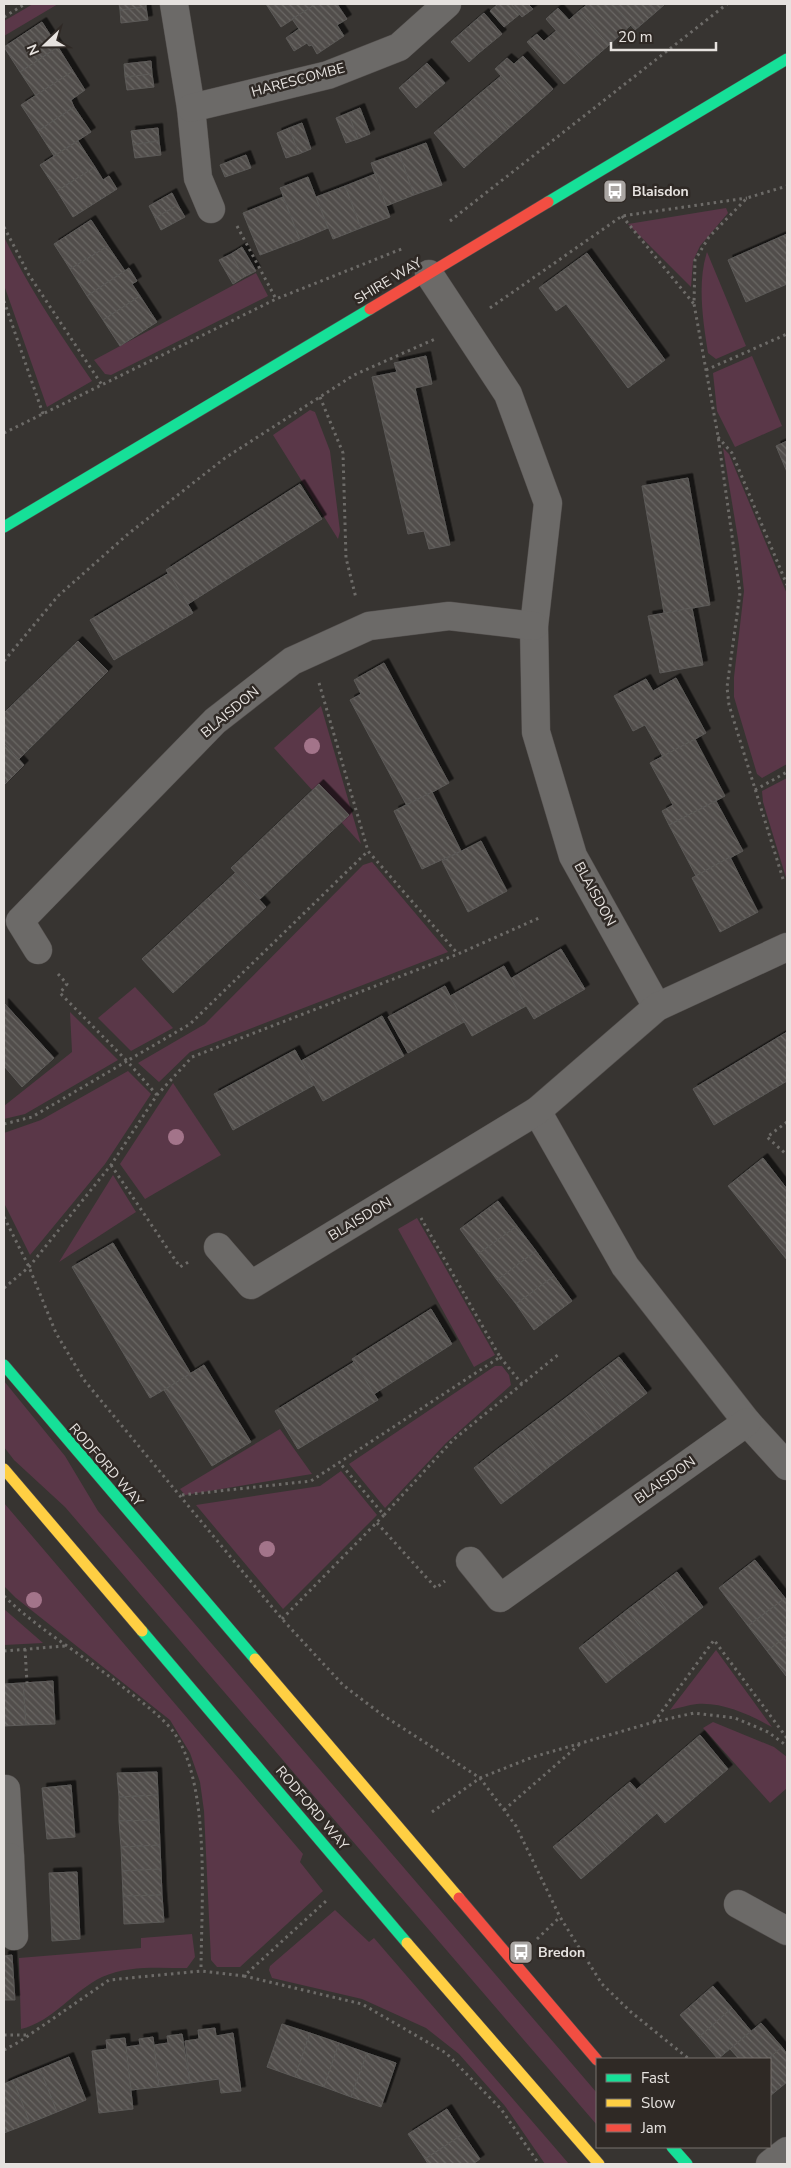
<svg xmlns="http://www.w3.org/2000/svg" width="791" height="2168" viewBox="0 0 791 2168" font-family="'Nunito Sans',sans-serif">
	<style>
		.grass { fill: #5a3748 }
		.building { fill: url(#building-back-hatch); stroke: #5c5a58; filter: url(#shadow) }
		.lines { fill: none; stroke-linecap: round; stroke-linejoin: round }
		.street-casing { stroke: #534f4d; stroke-width: 29 }
		.fast-casing { stroke: #534f4d; stroke-width: 12 }
		.slow-casing { stroke: #534f4d; stroke-width: 12 }
		.jam-casing { stroke: #534f4d; stroke-width: 12 }
		.path { stroke: #6d6b68; stroke-width: 3; stroke-dasharray: 2.5 4; stroke-linecap: butt }
		.street { stroke: #6c6a68; stroke-width: 28 }
		.fast { stroke: #16e098; stroke-width: 11 }
		.slow { stroke: #ffcf43; stroke-width: 11 }
		.jam { stroke: #f24e42; stroke-width: 11 }
		.tree { fill: #a3748a }
		.labels { text-anchor: middle; dominant-baseline: central; stroke-width: 5; stroke-linejoin: round; paint-order: stroke }
		.street-label { font-size: 14px; fill: #e6e2df; stroke: #2f2925 }
		.poi-label { font-size: 14px; font-weight: bold; fill: #e6e2df; stroke: #2f2925; text-anchor: start }
	</style>
	<defs>
		<pattern id="building-back-hatch" width="6" height="6" patternUnits="userSpaceOnUse" patternTransform="scale(1.25)"><rect width="6" height="6" fill="#514e4b"/><path d="M-1 5l2 2M0 0l6 6M5-1l2 2" fill="none" stroke="#6a6764"/></pattern>
		<filter id="shadow"><feDropShadow dx="4.5" dy="-4.5" stdDeviation="0" flood-color="#0009"/></filter>
	</defs>
	<rect width="100%" height="100%" fill="#373431"/>
	<!-- grass -->
	<g class="grass">
		<path d="M33,4H58L4,36V21Z"/>
		<path d="M726,208L728,213L700,246L693,261L691,287L628,224Z"/>
		<path d="M4,237C29,288 60,334 92,381L47,407L4,285Z"/>
		<path d="M707,252L746,346L716,359L708,353C703,321 697,283 707,252Z"/>
		<path d="M256,273L268,296L111,375L105,374L94,360Z"/>
		<path d="M752,356L782,426L735,447L717,411L713,373Z"/>
		<path d="M310,410L315,412L330,451L340,531L338,539L273,435Z"/>
		<path d="M723,448L729,454L787,594V764L762,778L757,774L734,697V677L744,591L739,545Z"/>
		<path d="M321,706L361,844L274,748Z"/>
		<path d="M787,778V881L763,802L762,791Z"/>
		<path d="M372,862L448,952L190,1052L159,1082L138,1063L205,1024L363,865Z"/>
		<path d="M135,987L173,1028L131,1051L98,1018Z"/>
		<path d="M70,1012L118,1060L25,1114L4,1119V1106L72,1052Z"/>
		<path d="M128,1071L151,1094L105,1164L30,1255L4,1203V1133L41,1120Z"/>
		<path d="M173,1083L221,1155L145,1199L120,1164Z"/>
		<path d="M113,1175L136,1212L59,1262Z"/>
		<path d="M417,1218L495,1355L474,1367L398,1229Z"/>
		<path d="M495,1366H502L509,1375L511,1385L446,1443L385,1508L349,1464Z"/>
		<path d="M4,1381L65,1456L98,1511L597,2093V2125L65,1507L14,1460L4,1447Z"/>
		<path d="M280,1429L312,1474L185,1495L180,1489Z"/>
		<path d="M341,1471L377,1515L283,1609L196,1505L320,1486Z"/>
		<path d="M4,1503L303,1854L300,1862L323,1891L240,1967H217L211,1960L204,1811L200,1782L190,1753L170,1720L16,1598L4,1586Z"/>
		<path d="M4,1609L43,1643L4,1645Z"/>
		<path d="M716,1650L772,1727C750,1715 723,1702 697,1704C688,1705 679,1708 670,1710Z"/>
		<path d="M713,1722L774,1747L787,1757V1788L770,1803L703,1728Z"/>
		<path d="M335,1910L369,1942L374,1938L569,2164H545L505,2106L459,2054L426,2028L362,1999L272,1978L269,1970L270,1966Z"/>
		<path d="M192,1934L195,1957L187,1968C159,1968 128,1965 102,1977C73,1991 52,2022 21,2029L19,1958L141,1948V1938Z"/>
	</g>
	<!-- building -->
	<g class="building">
		<path d="M119,4H146V7L120,10Z"/>
		<path d="M266,4H316L281,27Z"/>
		<path d="M316,4H337L347,19L337,25L344,36L317,54L312,45L309,46L307,43L294,51L286,38L299,29L292,19Z"/>
		<path d="M498,4H511L520,14L504,27L490,11Z"/>
		<path d="M511,4H528L533,9L522,17Z"/>
		<path d="M588,4H612L631,25L609,45L579,11Z"/>
		<path d="M612,4H650L656,12L635,30Z"/>
		<path d="M650,4H665L656,12Z"/>
		<path d="M146,7L148,20L121,23L120,10Z"/>
		<path d="M558,8L569,20L579,11L609,45L586,65L546,19Z"/>
		<path d="M484,13L502,34L479,53L461,33Z"/>
		<path d="M42,22L58,47L20,72L4,47Z"/>
		<path d="M556,31L586,65L564,84L527,42L537,34L544,41Z"/>
		<path d="M461,33L479,53L469,62L451,42Z"/>
		<path d="M58,47L73,71L36,96L20,72Z"/>
		<path d="M523,56L553,89L530,110L495,69L507,58L514,64Z"/>
		<path d="M151,61L152,74L125,77L124,64Z"/>
		<path d="M427,63L445,83L434,92L417,72Z"/>
		<path d="M73,71L85,90L71,100L74,107L38,131L21,105Z"/>
		<path d="M417,72L434,92L416,108L399,88Z"/>
		<path d="M152,74L154,87L127,90L125,77Z"/>
		<path d="M501,76L530,110L508,129L478,95Z"/>
		<path d="M478,95L508,129L485,149L455,115Z"/>
		<path d="M74,107L91,132L54,156L38,131Z"/>
		<path d="M360,108L370,134L358,139L348,113Z"/>
		<path d="M348,113L358,139L346,143L336,118Z"/>
		<path d="M455,115L485,149L464,168L434,133Z"/>
		<path d="M302,123L311,149L299,154L289,128Z"/>
		<path d="M158,128L159,141L133,145L131,131Z"/>
		<path d="M289,128L299,154L286,158L277,133Z"/>
		<path d="M78,141L95,167L57,191L40,165Z"/>
		<path d="M159,141L161,155L135,158L133,145Z"/>
		<path d="M426,143L442,185L414,195L399,153Z"/>
		<path d="M399,153L414,195L386,206L371,163Z"/>
		<path d="M246,155L251,168L225,177L220,165Z"/>
		<path d="M95,167L103,180L109,176L117,189L73,217L57,191Z"/>
		<path d="M375,174L390,217L361,228L345,186Z"/>
		<path d="M308,177L328,228L300,240L280,188Z"/>
		<path d="M345,186L361,228L333,239L316,197Z"/>
		<path d="M172,193L178,205L155,218L149,206Z"/>
		<path d="M283,197L300,240L260,255L243,213Z"/>
		<path d="M178,205L185,217L161,230L155,218Z"/>
		<path d="M91,220L108,246L70,269L54,244Z"/>
		<path d="M787,234V284L746,302L728,260Z"/>
		<path d="M108,246L125,271L87,296L70,269Z"/>
		<path d="M242,247L256,271L244,277L231,254Z"/>
		<path d="M587,253L665,360L628,388L566,304L556,311L539,288Z"/>
		<path d="M231,254L244,277L233,284L219,260Z"/>
		<path d="M129,268L137,281L132,284L140,296L103,320L87,296Z"/>
		<path d="M140,296L157,322L120,346L103,320Z"/>
		<path d="M426,356L432,384L415,388L450,545L429,549L424,531L408,534L372,377L397,372L394,363Z"/>
		<path d="M787,441V472L776,446Z"/>
		<path d="M688,478L710,605L664,613L642,486Z"/>
		<path d="M300,484L322,519L188,604L166,570Z"/>
		<path d="M169,573L193,613L114,660L90,620Z"/>
		<path d="M692,608L703,665L660,673L648,616Z"/>
		<path d="M78,641L108,671L19,759L4,743V713Z"/>
		<path d="M384,663L449,783L407,806L350,700L361,694L354,680Z"/>
		<path d="M676,678L706,733L663,757L645,725L633,731L614,696L646,679L653,691Z"/>
		<path d="M695,739L725,796L669,825L662,811L673,805L650,763Z"/>
		<path d="M4,743L24,765L4,785Z"/>
		<path d="M319,784L349,815L260,899L231,868Z"/>
		<path d="M432,792L461,851L422,869L394,811Z"/>
		<path d="M716,801L743,851L696,876L669,825Z"/>
		<path d="M481,841L507,891L468,912L442,861Z"/>
		<path d="M730,857L758,912L720,932L692,878Z"/>
		<path d="M235,873L266,907L173,993L142,959Z"/>
		<path d="M561,949L585,989L534,1019L510,979Z"/>
		<path d="M504,966L526,1006L472,1036L450,996Z"/>
		<path d="M445,986L464,1022L408,1053L388,1017Z"/>
		<path d="M4,1003L54,1058L22,1087L4,1066Z"/>
		<path d="M382,1016L404,1056L323,1101L301,1061Z"/>
		<path d="M787,1032V1081L714,1125L693,1089Z"/>
		<path d="M295,1050L314,1085L233,1130L214,1094Z"/>
		<path d="M763,1158L787,1189V1260L728,1186Z"/>
		<path d="M498,1201L517,1226L478,1254L460,1229Z"/>
		<path d="M517,1226L536,1251L497,1280L478,1254Z"/>
		<path d="M113,1243L191,1374L150,1398L72,1267Z"/>
		<path d="M536,1251L554,1276L516,1304L497,1280Z"/>
		<path d="M554,1276L572,1301L534,1330L516,1304Z"/>
		<path d="M431,1309L452,1344L374,1394L352,1359Z"/>
		<path d="M619,1357L647,1393L622,1412L595,1375Z"/>
		<path d="M354,1362L378,1400L298,1449L275,1411Z"/>
		<path d="M204,1365L251,1442L212,1466L164,1390Z"/>
		<path d="M595,1375L622,1412L598,1430L571,1394Z"/>
		<path d="M571,1394L598,1430L574,1448L546,1413Z"/>
		<path d="M546,1413L574,1448L549,1467L522,1431Z"/>
		<path d="M522,1431L549,1467L525,1486L498,1449Z"/>
		<path d="M498,1449L525,1486L501,1504L474,1468Z"/>
		<path d="M755,1560L785,1598L748,1626L719,1588Z"/>
		<path d="M677,1572L703,1607L679,1626L652,1591Z"/>
		<path d="M652,1591L679,1626L655,1645L627,1610Z"/>
		<path d="M785,1598L787,1602V1636L767,1651L748,1626Z"/>
		<path d="M627,1610L655,1645L630,1664L603,1629Z"/>
		<path d="M603,1629L630,1664L606,1683L579,1648Z"/>
		<path d="M787,1636V1675L786,1676L767,1651Z"/>
		<path d="M53,1681L55,1724L26,1725L23,1683Z"/>
		<path d="M23,1683L26,1725L4,1726V1684Z"/>
		<path d="M700,1735L728,1769L665,1823L637,1789Z"/>
		<path d="M157,1772L158,1795L119,1797L117,1773Z"/>
		<path d="M630,1782L657,1813L634,1833L607,1801Z"/>
		<path d="M71,1785L75,1837L47,1839L42,1788Z"/>
		<path d="M158,1795L159,1820L119,1821V1797Z"/>
		<path d="M607,1801L634,1833L611,1853L584,1821Z"/>
		<path d="M159,1820L160,1845L121,1847L119,1821Z"/>
		<path d="M584,1821L611,1853L581,1879L553,1847Z"/>
		<path d="M160,1845L161,1869L122,1871L121,1847Z"/>
		<path d="M161,1869L162,1895L123,1896L122,1871Z"/>
		<path d="M77,1872L80,1939L52,1941L49,1873Z"/>
		<path d="M162,1895L164,1922L124,1924L123,1896Z"/>
		<path d="M12,1955L15,2000H4V1956Z"/>
		<path d="M713,1986L732,2008L699,2037L680,2015Z"/>
		<path d="M732,2008L751,2031L718,2059L699,2037Z"/>
		<path d="M761,2023L782,2047L768,2059H739L730,2049Z"/>
		<path d="M282,2024L310,2033L295,2077L267,2067Z"/>
		<path d="M215,2028L216,2036L233,2033L241,2091L221,2093L219,2079L190,2083L185,2041L199,2039L198,2030Z"/>
		<path d="M310,2033L339,2043L324,2087L295,2077Z"/>
		<path d="M182,2034L190,2083L159,2087L154,2045L168,2043L167,2036Z"/>
		<path d="M153,2037L159,2087L131,2090L126,2047L140,2045L139,2039Z"/>
		<path d="M125,2038L133,2109L99,2113L92,2051L107,2049L106,2040Z"/>
		<path d="M339,2043L367,2053L351,2097L324,2087Z"/>
		<path d="M782,2047L787,2054V2082L770,2096V2059H768Z"/>
		<path d="M367,2053L396,2063L381,2107L351,2097Z"/>
		<path d="M69,2057L86,2100L57,2112L40,2069Z"/>
		<path d="M40,2069L57,2112L30,2123L13,2080Z"/>
		<path d="M13,2080L30,2123L4,2133V2084Z"/>
		<path d="M447,2109L463,2134L425,2159L408,2134Z"/>
		<path d="M463,2134L480,2159L473,2164H428L425,2159Z"/>
	</g>
	<g class="lines">
		<!-- street casing -->
		<g class="street-casing">
			<g id="street">
				<path d="M174,4L191,108L198,178L211,209"/>
				<path d="M191,108L328,75L399,47L447,4"/>
				<path d="M429,274L508,394L548,503L534,626L536,732L573,856L657,1007"/>
				<path d="M38,950L20,921L215,721L292,661L369,626L449,616L534,626"/>
				<path d="M537,1111L625,1266L747,1422L787,1466"/>
				<path d="M218,1247L251,1285L537,1111L657,1007L787,947"/>
				<path d="M470,1561L500,1598L747,1422"/>
				<path d="M6,1789L10,1857"/>
				<path d="M4,1858L10,1857L14,1936"/>
				<path d="M738,1904L787,1931"/>
				<path d="M770,2164L787,2151"/>
			</g>
		</g>
		<!-- fast casing -->
		<g class="fast-casing">
			<g id="fast">
				<path d="M548,202L787,59"/>
				<path d="M4,527L370,309"/>
				<path d="M4,1365L255,1659"/>
				<path d="M142,1631L407,1943"/>
				<path d="M672,2147L687,2164"/>
			</g>
		</g>
		<!-- slow casing -->
		<g class="slow-casing">
			<g id="slow">
				<path d="M4,1469L142,1631"/>
				<path d="M255,1659L459,1898"/>
				<path d="M407,1943L599,2164"/>
			</g>
		</g>
		<!-- jam casing -->
		<g class="jam-casing">
			<g id="jam">
				<path d="M370,309L548,202"/>
				<path d="M459,1898L597,2060"/>
			</g>
		</g>
		<!-- path -->
		<g class="path">
			<path d="M4,17L25,4"/>
			<path d="M622,216L694,304"/>
			<path d="M450,221L727,4"/>
			<path d="M237,226L276,299"/>
			<path d="M4,227L29,275L102,385"/>
			<path d="M4,301L43,414"/>
			<path d="M490,308L622,216L747,198"/>
			<path d="M706,370L787,334"/>
			<path d="M320,397L343,453L346,558L356,598"/>
			<path d="M4,433L276,299L404,248"/>
			<path d="M718,437L732,453L787,585"/>
			<path d="M4,661L58,596L128,534L225,458L354,375L435,339"/>
			<path d="M319,683L368,851L458,954"/>
			<path d="M755,790L787,772"/>
			<path d="M783,879L729,705L727,687L740,593L718,436L694,304L695,260L709,237L747,198L787,186"/>
			<path d="M58,974L67,984L60,993L127,1061L190,1024L368,851"/>
			<path d="M787,1122L767,1137L787,1155"/>
			<path d="M4,1124L32,1117L127,1061L157,1095"/>
			<path d="M111,1165L180,1267L190,1261"/>
			<path d="M4,1217L29,1267L56,1333L84,1380L282,1619L343,1685L381,1714L480,1778L516,1826L560,1917L602,1984L631,2012L689,2059"/>
			<path d="M4,1288L29,1267L111,1165L157,1095L192,1057L458,954L539,918"/>
			<path d="M500,1357L522,1384"/>
			<path d="M182,1495L311,1481L500,1357L421,1218"/>
			<path d="M384,1515L453,1440L559,1354"/>
			<path d="M377,1523L436,1588L445,1581"/>
			<path d="M4,1596C40,1631 85,1656 124,1688C139,1700 161,1716 172,1730C212,1781 201,1908 201,1971"/>
			<path d="M282,1619L384,1515L339,1462"/>
			<path d="M25,1649L27,1683"/>
			<path d="M4,1651L65,1646"/>
			<path d="M654,1722L714,1640L787,1738"/>
			<path d="M504,1810L580,1744"/>
			<path d="M432,1812L480,1778L533,1757L654,1722L694,1713L735,1718L768,1732L787,1746"/>
			<path d="M537,1939L560,1917"/>
			<path d="M244,1976L362,2004L446,2053L501,2109L539,2164"/>
			<path d="M4,2035H28"/>
			<path d="M4,2050L19,2042L109,1980L201,1971L244,1976L326,1901"/>
		</g>
		<!-- street -->
		<use href="#street" class="street"/>
		<!-- fast -->
		<use href="#fast" class="fast"/>
		<!-- slow -->
		<use href="#slow" class="slow"/>
		<!-- jam -->
		<use href="#jam" class="jam"/>
	</g>
	<!-- trees -->
	<g class="tree">
		<circle cx="312" cy="746" r="8"/>
		<circle cx="176" cy="1137" r="8"/>
		<circle cx="267" cy="1549" r="8"/>
		<circle cx="34" cy="1600" r="8"/>
	</g>
	<!-- icons -->
	<defs>
		<g id="bus-square" transform="scale(1.25)"><rect x="-9" y="-9" width="18" height="18" rx="4" fill="#a9a5a2" stroke="#2f2925"/><path d="M-5-6H5V4H4V6H2V4H-2V6H-4V4H-5ZM-3.5-4V0h7V-4ZM-3.5 1.2v1.5H-2V1.2ZM2 1.2v1.5H3.5V1.2Z" fill="#fff"/></g>
	</defs>
	<g fill-rule="evenodd">
		<use href="#bus-square" x="615" y="191"/>
		<use href="#bus-square" x="521" y="1952"/>
	</g>
	<g class="labels">
		<!-- street labels -->
		<g class="street-label">
			<text transform="translate(298 80) rotate(-15)">HARESCOMBE</text>
			<text transform="translate(388 281) rotate(-31)">SHIRE WAY</text>
			<text transform="translate(230 712) rotate(-40)">BLAISDON</text>
			<text transform="translate(595 894) rotate(61)">BLAISDON</text>
			<text transform="translate(360 1219) rotate(-31)">BLAISDON</text>
			<text transform="translate(106 1465) rotate(49)">RODFORD WAY</text>
			<text transform="translate(665 1480) rotate(-35)">BLAISDON</text>
			<text transform="translate(312 1808) rotate(50)">RODFORD WAY</text>
		</g>
		<!-- poi labels -->
		<g class="poi-label">
			<text x="632" y="191">Blaisdon</text>
			<text x="538" y="1952">Bredon</text>
		</g>
	</g>
	<!-- border -->
	<rect width="791" height="2168" fill="none" stroke="#e6e2df" stroke-width="10"/>
	<!-- legend -->
	<rect x="596" y="2058" width="175" height="90" fill="#2f2925" stroke="#78736f"/>
	<rect x="606" y="2074" width="25" height="8" fill="#16e098" stroke="#78736f"/>
	<text x="641" y="2083" font-size="15" fill="#e6e2df">Fast</text>
	<rect x="606" y="2099" width="25" height="8" fill="#ffcf43" stroke="#78736f"/>
	<text x="641" y="2108" font-size="15" fill="#e6e2df">Slow</text>
	<rect x="606" y="2124" width="25" height="8" fill="#f24e42" stroke="#78736f"/>
	<text x="641" y="2133" font-size="15" fill="#e6e2df">Jam</text>
	<!-- north arrow -->
	<g transform="translate(45 45) rotate(248)" stroke="#2f2925" stroke-width="4" paint-order="stroke">
	<path d="M0-4L9 19L0 12L-9 19Z" fill="#e6e2df"/>
	<text y="-8" font-size="14" font-weight="bold" text-anchor="middle" fill="#e6e2df">N</text>
	</g>
	<!-- scale -->
	<path d="M611 42v8h105v-8" fill="none" stroke="#e6e2df" stroke-width="2.5"/>
	<text x="618" y="42" font-size="15" fill="#e6e2df" stroke="#2f2925" stroke-width="4" paint-order="stroke">20 m</text>
</svg>
